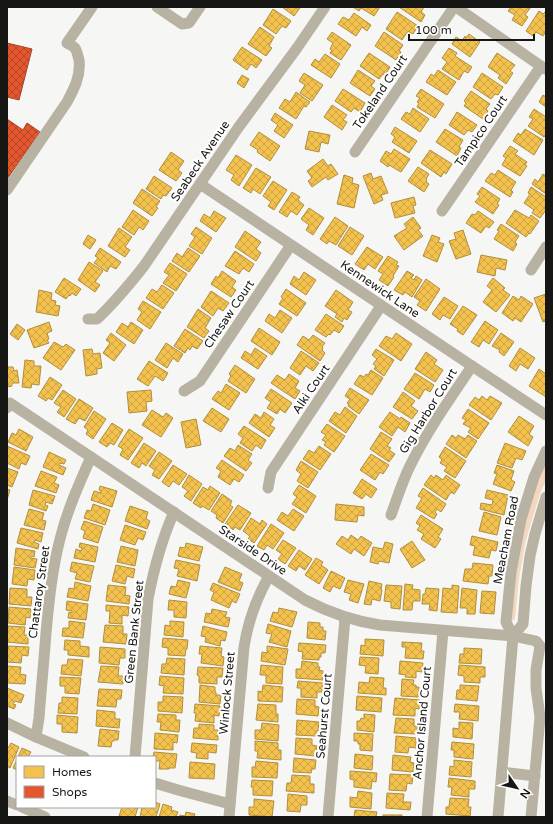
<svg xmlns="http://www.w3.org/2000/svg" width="553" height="824" viewBox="0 0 553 824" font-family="'Varela Round',sans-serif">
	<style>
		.green { fill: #f3d8bf }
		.homes { fill: url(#homes-cross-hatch); stroke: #b08e3d }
		.shops { fill: url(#shops-cross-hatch); stroke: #a64426 }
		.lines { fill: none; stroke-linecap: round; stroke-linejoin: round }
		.minor { stroke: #b8b2a3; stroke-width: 11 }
		.labels { text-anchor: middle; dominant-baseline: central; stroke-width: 4; stroke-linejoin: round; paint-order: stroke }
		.street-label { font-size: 12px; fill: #161715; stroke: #fff }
	</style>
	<defs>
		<pattern id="homes-cross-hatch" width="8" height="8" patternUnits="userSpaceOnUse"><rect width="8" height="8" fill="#f2c14e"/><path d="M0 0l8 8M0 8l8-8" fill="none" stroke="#cfa543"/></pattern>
		<pattern id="shops-cross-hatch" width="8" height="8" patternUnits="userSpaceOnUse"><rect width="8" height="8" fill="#e4572e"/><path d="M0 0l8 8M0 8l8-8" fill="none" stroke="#b84726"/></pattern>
	</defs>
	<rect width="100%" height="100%" fill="#f6f7f4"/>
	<!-- green -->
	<path class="green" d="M546,459V480L540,494L526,540L519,578L515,619L512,621L511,607L519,544L530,499Z"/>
	<!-- homes -->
	<g class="homes">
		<path d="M282,7H299L300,8L294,16Z"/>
		<path d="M353,7H380L374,16L361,8L359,11Z"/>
		<path d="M399,7H424L421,12L425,15L421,22Z"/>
		<path d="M511,7H531L525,15L528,17L522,26L512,20L515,15L508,11Z"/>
		<path d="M273,9L291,21L286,28L282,26L276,34L263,25Z"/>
		<path d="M539,11L543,14L545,12L546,13V31L543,36L536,32L533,36L526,31Z"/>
		<path d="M397,12L418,26L413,34L408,31L402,40L386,29Z"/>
		<path d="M354,13L371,25L367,31L362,27L356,36L338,24L343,17L349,20Z"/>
		<path d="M260,27L274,37L269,46L272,48L266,56L248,44Z"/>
		<path d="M332,32L351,45L341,60L330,53L332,50L330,49L333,43L327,39Z"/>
		<path d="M384,32L403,45L399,51L401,52L396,60L375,46Z"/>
		<path d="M469,34L480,42L470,57L452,44L456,37L462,41L465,36L466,38Z"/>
		<path d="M242,47L262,60L256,68L251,64L247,70L233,60Z"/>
		<path d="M449,48L457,53L455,56L472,67L468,73L464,71L459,80L442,69L447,62L442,58Z"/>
		<path d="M369,53L390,67L385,75L383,74L379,79L360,66Z"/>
		<path d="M497,53L515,65L510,71L513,73L506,84L498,78L500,75L488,67Z"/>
		<path d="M325,54L340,64L331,78L311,65L315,59L319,62Z"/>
		<path d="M358,70L375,81L371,86L375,89L370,96L350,83Z"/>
		<path d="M438,70L456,82L447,95L426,82L431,74L434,76Z"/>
		<path d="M304,73L323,85L312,101L300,93L305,85L299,81Z"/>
		<path d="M482,73L503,87L498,95L495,94L491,99L473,87Z"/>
		<path d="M242,75L249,79L244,88L237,83Z"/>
		<path d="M343,89L365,103L360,112L354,108L351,112L335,101Z"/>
		<path d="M421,89L444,104L435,118L417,107L419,103L417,102L420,98L416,96Z"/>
		<path d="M471,91L490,104L486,109L488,111L483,119L464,106L466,103L464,101Z"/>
		<path d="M296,92L310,102L306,107L304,106L296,119L279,108L285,99L290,102Z"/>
		<path d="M543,95L546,97V107L539,102Z"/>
		<path d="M332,105L347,115L343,120L347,122L342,130L324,117Z"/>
		<path d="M413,108L429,119L420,132L401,119L406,112L410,114Z"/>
		<path d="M534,109L546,117V134L544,137L528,126L533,119L529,117Z"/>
		<path d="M457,112L477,125L472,132L468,130L464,135L449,125Z"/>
		<path d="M275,113L293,125L284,138L274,131L278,125L271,120Z"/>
		<path d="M395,127L417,141L409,153L392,142L395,137L391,134Z"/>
		<path d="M445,129L463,140L459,147L461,148L457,156L436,142Z"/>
		<path d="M525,129L543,140L534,155L513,141L518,133L521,135Z"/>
		<path d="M309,131L330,135L328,144L321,142L319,152L305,149Z"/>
		<path d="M259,132L280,146L270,161L257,152L258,150L250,145Z"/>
		<path d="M510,146L518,151L515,154L527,162L525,165L527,166L520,176L502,165L506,158L503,156Z"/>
		<path d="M394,149L410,159L401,172L389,165L388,167L380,161L386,151L391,154Z"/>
		<path d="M430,150L452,164L446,174L444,172L441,177L421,163Z"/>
		<path d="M171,152L184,161L178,170L182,173L176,181L159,170Z"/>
		<path d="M236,155L252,165L239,186L231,180L234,175L226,170Z"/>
		<path d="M323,159L328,166L331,164L338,174L328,180L326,177L312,187L308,181L312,178L307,171Z"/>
		<path d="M418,167L429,174L426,179L427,180L426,182L429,184L424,192L408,181Z"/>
		<path d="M256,168L271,177L260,194L253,189L251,193L243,188Z"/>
		<path d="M498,170L516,182L511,190L513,192L510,197L485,181L491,173L495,175Z"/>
		<path d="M371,173L373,179L381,176L388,193L381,195L383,200L374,204L363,176Z"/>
		<path d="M543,174L546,176V194L532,184L535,179L538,182Z"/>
		<path d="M344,175L353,178L352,183L359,185L354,208L337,204Z"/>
		<path d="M154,176L172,188L166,196L163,195L161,199L146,189Z"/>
		<path d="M273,181L287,190L274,210L268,206L271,202L263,196Z"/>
		<path d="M482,187L500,199L497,204L499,205L493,214L475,202L480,196L477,194Z"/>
		<path d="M531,187L546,197V205L545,206L546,210L540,218L532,213L534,210L524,203L530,194L528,193Z"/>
		<path d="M142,189L160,201L156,207L158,208L152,216L133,203Z"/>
		<path d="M292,192L300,197L298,200L304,205L297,215L291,211L287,217L279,212Z"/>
		<path d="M414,197L416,205L413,206L415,213L395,218L391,203Z"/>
		<path d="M309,208L324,218L313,235L306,230L309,225L301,219Z"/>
		<path d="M133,210L149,221L143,230L139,227L134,235L122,227Z"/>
		<path d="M515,210L529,218L531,215L539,221L530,234L529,233L526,237L506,223Z"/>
		<path d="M214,211L226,218L216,232L200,221L204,214L210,218Z"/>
		<path d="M478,211L494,222L489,228L486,226L481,233L466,223L472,214L475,215Z"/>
		<path d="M335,217L348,226L336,245L329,241L327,244L320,239Z"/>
		<path d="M413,217L421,228L418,230L423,236L404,250L394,236L407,228L404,224Z"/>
		<path d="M501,224L519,236L515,242L517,244L513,251L494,239L499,231L497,230Z"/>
		<path d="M196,227L212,238L202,254L189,246L195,237L191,234Z"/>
		<path d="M350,227L364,236L352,255L338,246Z"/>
		<path d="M119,228L132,237L125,247L130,250L125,257L108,246Z"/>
		<path d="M463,230L471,254L456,259L449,241L456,239L454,233Z"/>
		<path d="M245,231L261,242L256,249L261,253L256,261L235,247Z"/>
		<path d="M88,235L96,240L90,249L83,244Z"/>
		<path d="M432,235L440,238L438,242L444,244L437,262L423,256Z"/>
		<path d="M367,247L383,257L375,269L368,264L364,270L355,264Z"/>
		<path d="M100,248L121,262L116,269L110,266L107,272L94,263L98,258L95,256Z"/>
		<path d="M188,248L200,256L189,272L172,261L177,253L182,257Z"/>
		<path d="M235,251L254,264L249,272L243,268L239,274L225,266Z"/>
		<path d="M481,255L507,260L505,270L496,268L495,276L477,272Z"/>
		<path d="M388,256L398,262L396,265L399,266L393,276L394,277L388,286L379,280L383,274L378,271Z"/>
		<path d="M89,262L103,271L95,282L100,285L95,292L78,280Z"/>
		<path d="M170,263L187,274L176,291L163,283L169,275L164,272Z"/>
		<path d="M222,271L236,281L232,287L236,290L231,297L211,284L216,276L218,278Z"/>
		<path d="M407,271L414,275L411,278L414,280L416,276L422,280L412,297L405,292L403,295L394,290Z"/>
		<path d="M304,272L316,280L306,295L290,284L294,276L299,280Z"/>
		<path d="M64,278L81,289L76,296L72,293L70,296L69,295L66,299L55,292Z"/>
		<path d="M493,278L505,288L503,290L510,295L496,312L483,302L492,290L487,286Z"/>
		<path d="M426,279L440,289L426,311L417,305L420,301L414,297Z"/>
		<path d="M162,285L174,293L163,309L146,298L152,289L157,292Z"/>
		<path d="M286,289L306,303L297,316L279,304L283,298L281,297Z"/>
		<path d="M39,290L52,293L51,300L56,301L55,305L60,306L58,316L36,312Z"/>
		<path d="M336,290L353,302L348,310L352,312L347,320L344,318L342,322L335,317L337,314L325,306Z"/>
		<path d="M211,291L229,303L223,311L218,308L213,316L201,307Z"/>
		<path d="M546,294V321L543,322L534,298Z"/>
		<path d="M513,296L519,300L521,296L533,304L521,322L515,318L513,321L502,313Z"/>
		<path d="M444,297L458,306L450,319L443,315L440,320L432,314Z"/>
		<path d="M143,301L161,312L150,329L137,320L142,312L138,309Z"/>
		<path d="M463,306L477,315L463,335L457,331L458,329L450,324Z"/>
		<path d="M198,309L211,318L205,328L209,331L204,338L187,327Z"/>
		<path d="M280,310L292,318L282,333L265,321L269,314L275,318Z"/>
		<path d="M326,314L344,326L339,333L334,330L330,335L329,334L326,337L315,330Z"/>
		<path d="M485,321L498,330L489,344L483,340L479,347L471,342Z"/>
		<path d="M49,322L52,331L47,333L49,339L47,340L49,343L34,348L27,330Z"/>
		<path d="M131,322L143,330L134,344L116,332L122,323L128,327Z"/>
		<path d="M17,324L25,330L18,340L10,334Z"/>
		<path d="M259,328L280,342L272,355L251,341Z"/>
		<path d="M185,329L203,341L197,349L192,346L190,350L188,348L185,353L174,346Z"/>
		<path d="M111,333L126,345L114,361L103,353L110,343L106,340Z"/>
		<path d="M396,333L412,344L401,361L379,346L386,336L392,339Z"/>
		<path d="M501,333L514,342L504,356L499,352L500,350L492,346Z"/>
		<path d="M313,335L325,343L322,347L323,349L322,350L325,353L320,361L297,345L303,336L309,340Z"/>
		<path d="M54,342L63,347L66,344L75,350L61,370L43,358Z"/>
		<path d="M166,343L183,354L178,362L173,358L167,368L155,360Z"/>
		<path d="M255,348L267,356L258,369L241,358L245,351L251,355Z"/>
		<path d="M520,348L535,358L528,369L520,364L516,371L509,366Z"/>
		<path d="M92,349L93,354L100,353L102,368L97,369V374L86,376L83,350Z"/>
		<path d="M376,349L394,360L384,376L374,369L376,366L373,364L377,359L372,355Z"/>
		<path d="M301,351L319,363L313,371L306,366L300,375L290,368Z"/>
		<path d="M426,352L437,360L434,364L443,370L435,382L415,369Z"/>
		<path d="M25,360L34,361V366H41L39,385L32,384L31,388L22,387Z"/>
		<path d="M149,361L168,373L163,381L155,376L148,386L137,379Z"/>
		<path d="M235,365L255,379L246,393L228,381L231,376L229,374Z"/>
		<path d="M7,367H13L14,371L17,370L19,383H12V386L7,387Z"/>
		<path d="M539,369L546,374V397L529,386Z"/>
		<path d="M371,370L383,378L372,395L354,384L360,375L364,377L366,374L368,375Z"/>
		<path d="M415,373L434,385L430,392L425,389L419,399L404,389Z"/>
		<path d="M289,374L299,381L295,388L300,391L295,399L271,383L277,375L285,380Z"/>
		<path d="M50,377L62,385L52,400L48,398L46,401L38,396Z"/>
		<path d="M226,384L240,393L229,410L212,399L218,391L221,393Z"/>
		<path d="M350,388L369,400L359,414L348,406L349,404L347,403L350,399L345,396Z"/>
		<path d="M271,389L292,403L285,413L280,409L277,414L267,408L271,402L265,398Z"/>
		<path d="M63,390L76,399L64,417L57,412L61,407L54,403Z"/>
		<path d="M151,390L152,401L146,402L147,411L129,413L127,392Z"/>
		<path d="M403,392L415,401L411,406L418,411L412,419L393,407Z"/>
		<path d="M482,396L487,400L490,396L502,403L491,420L469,405L475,397L479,400Z"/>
		<path d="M79,399L93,408L85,421L79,418L75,424L66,419Z"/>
		<path d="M345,407L357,416L346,433L329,421L335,412L340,415Z"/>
		<path d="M212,408L229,419L221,432L203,421Z"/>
		<path d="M468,409L489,423L478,439L468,432L471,428L463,424L466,420L462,418Z"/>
		<path d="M152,410L163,417L166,413L173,418L161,437L142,425Z"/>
		<path d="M94,411L106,419L93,439L86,434L88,430L84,427Z"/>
		<path d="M264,412L274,419L270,425L275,428L269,437L249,423L255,414L261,418Z"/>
		<path d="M390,412L400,419L401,417L410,423L405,432L398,427L392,436L379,427Z"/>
		<path d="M519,416L534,426L529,434L533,437L528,446L508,432Z"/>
		<path d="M196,419L201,445L186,448L181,422Z"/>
		<path d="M112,423L123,430L114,445L110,443L107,447L99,442Z"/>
		<path d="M327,424L345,436L334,452L324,445L326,442L322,440L326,435L321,432Z"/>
		<path d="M244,426L266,440L261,449L256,445L252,451L240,443L243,438L238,434Z"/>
		<path d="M19,429L33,437L26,451L8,442L12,433L16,435Z"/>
		<path d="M129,429L143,438L128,460L120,455L123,449L118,446Z"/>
		<path d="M381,432L392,439L387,446L391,448L389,450L395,454L389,462L370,449Z"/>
		<path d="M452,435L456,438L458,435L465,439L468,435L477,441L466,458L446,444Z"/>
		<path d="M144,443L156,451L146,466L142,463L139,468L131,463Z"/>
		<path d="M505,443L526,451L522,460L516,458L512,468L497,463Z"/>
		<path d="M238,445L252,454L248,460L252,463L246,471L224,456L230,448L235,451Z"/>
		<path d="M7,446L30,456L26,465L21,463L19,469L7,463Z"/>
		<path d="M319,446L331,454L320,470L303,459L309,450L314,453Z"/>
		<path d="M445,447L466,461L455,478L444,471L447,467L440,463L442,460L439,457Z"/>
		<path d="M49,452L66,460L64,464L60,463L59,465L66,468L63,475L43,467Z"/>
		<path d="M159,452L172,461L159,479L152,475L155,470L149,466Z"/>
		<path d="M371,454L389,465L383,474L380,472L375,480L360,470Z"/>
		<path d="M222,460L244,475L239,482L234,479L230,485L218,477L221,471L216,468Z"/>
		<path d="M301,461L318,472L308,488L297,481L301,474L296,470Z"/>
		<path d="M173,465L187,474L179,485L173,481L169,487L162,482Z"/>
		<path d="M497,465L514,471L511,480L515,482L511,491L493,484L497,474L494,473Z"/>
		<path d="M7,468L18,472L12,487L7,485Z"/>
		<path d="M41,471L57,477L54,483L59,485L56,493L35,486Z"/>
		<path d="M189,475L202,484L191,501L184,496L188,491L182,487Z"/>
		<path d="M431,475L434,478L436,475L443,480L446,475L460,485L454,494L451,492L446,500L424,485Z"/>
		<path d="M362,479L377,489L371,498L366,494L362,499L353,493Z"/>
		<path d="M299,485L316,496L306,513L292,504L297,497L293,494Z"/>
		<path d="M100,486L117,491L112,507L91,500L94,491L101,493V491L99,490Z"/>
		<path d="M210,486L220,493L209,510L202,506L201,508L193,503L203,487L208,490Z"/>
		<path d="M423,488L446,504L441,512L437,509L435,512L437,514L434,519L416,508L422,498L418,496Z"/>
		<path d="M7,489L10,490L7,500Z"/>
		<path d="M33,490L55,496L52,504L46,502L45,505L48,506L46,511L29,505Z"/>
		<path d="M487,490L508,495L504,515L480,509L481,503L492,505L493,500L485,498Z"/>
		<path d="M222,494L232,501L230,505L233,507L223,523L216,518L217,515L211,511Z"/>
		<path d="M93,504L110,510L105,525L84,518L87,510L91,511Z"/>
		<path d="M336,504L364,507V516L358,515L357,522L335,520Z"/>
		<path d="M238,505L251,513L240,530L235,527L233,530L225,524Z"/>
		<path d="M130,506L148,512L146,519L150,521L147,529L125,521Z"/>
		<path d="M29,509L44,513L42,520L46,521L44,530L24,525Z"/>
		<path d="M293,509L304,516L294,531L277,520L282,512L288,516Z"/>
		<path d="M484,512L501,517L497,535L479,531Z"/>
		<path d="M421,515L443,529L438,537L441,539L435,548L421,539L424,534L417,530L420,526L416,523Z"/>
		<path d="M251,518L260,524L262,520L267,524L254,543L248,539L250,536L243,531Z"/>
		<path d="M84,521L103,527L98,543L83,538L85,531L81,529Z"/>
		<path d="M271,524L284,533L273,549L267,545L264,550L257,546Z"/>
		<path d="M125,525L146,532L143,540L138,538L135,545L120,540Z"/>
		<path d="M21,528L43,533L41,542L35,540L34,542L39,544L38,549L17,543Z"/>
		<path d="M351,535L358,540L361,536L372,543L364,556L354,549L351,554L336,544L342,536L348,540Z"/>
		<path d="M472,536L498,542L496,551L491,550L489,558L473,555L475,546L470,545Z"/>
		<path d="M283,540L296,548L285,564L278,559L282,554L276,550Z"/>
		<path d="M412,541L425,560L412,568L400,549Z"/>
		<path d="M385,542L393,544L389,563L379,561L378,564L370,562L373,547L383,549Z"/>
		<path d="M80,543L98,547L95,562L74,558L76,549L81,551L82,548L79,547Z"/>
		<path d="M186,543L203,547L199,561L178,556L180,547L185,548Z"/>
		<path d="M121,546L138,550L135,566L117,562Z"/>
		<path d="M16,548L35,551L34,557L31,556L30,558L37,559L35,568L14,565Z"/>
		<path d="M299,550L312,559L305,570L299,566L296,571L288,566Z"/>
		<path d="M316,558L323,562L321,565L328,570L319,584L305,575Z"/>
		<path d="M176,560L200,565L197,581L177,576L179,569L174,568Z"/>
		<path d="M72,562L94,566L90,582L75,579L77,573L70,571Z"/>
		<path d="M473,563L493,565L492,576H489L488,584L463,581L465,569H472Z"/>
		<path d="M116,565L135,569L133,578L127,576L125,584L112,581Z"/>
		<path d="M14,567L35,570L34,580L28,579L27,586L12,584Z"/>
		<path d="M225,567L242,574L239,581L243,583L240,591L218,582Z"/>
		<path d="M331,571L345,578L340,589L333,586L330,592L323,588Z"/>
		<path d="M178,580L190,583L186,598L169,594L171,586L176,587Z"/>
		<path d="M348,580L364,584L358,603L349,600L351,594L344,592Z"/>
		<path d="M369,581L382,584L381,590H382L380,601L372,599L371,605L364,604Z"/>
		<path d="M75,582L91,586L88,601L67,597L69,588L74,589Z"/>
		<path d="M213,583L240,594L236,603L232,601L229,608L211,600L214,592L210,590Z"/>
		<path d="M405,584L413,585L412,589L420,590V601H413L412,610H403Z"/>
		<path d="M108,585L126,587L125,595L130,596L129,604L106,601Z"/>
		<path d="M386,585L402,586L400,609L391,608V602L384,601Z"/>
		<path d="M452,585L459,586L457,613L441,612L443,588L452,589Z"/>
		<path d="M10,588L27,589V597H32L31,606L9,604Z"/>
		<path d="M426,588L439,589L437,611L429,610L430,604H422L423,594H425Z"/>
		<path d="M462,588L477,590L475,614H467V608H460Z"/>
		<path d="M482,591L496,592L494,614L480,613Z"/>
		<path d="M169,600L187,602L186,618L174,617V610H168Z"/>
		<path d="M67,601L88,604L86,620L68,618L69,612L72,613V611L66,610Z"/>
		<path d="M106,605L129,607L128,616L122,615V624L109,623L110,611H106Z"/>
		<path d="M9,607L31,609L30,618L26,617L25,625L8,623Z"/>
		<path d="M279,608L297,612L292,627L270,621L273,612L278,613Z"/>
		<path d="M212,609L227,612L225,617L230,618L228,627L204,622L206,613L211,614Z"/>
		<path d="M69,621L85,623L83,638L62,636L63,628H69Z"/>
		<path d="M170,621L184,622L183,637L164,635L165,625L170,626Z"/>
		<path d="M308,622L320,623V627H323V631H326L325,640L307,638Z"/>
		<path d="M268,624L291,631L287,647L269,642L272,634L266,633Z"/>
		<path d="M105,625L123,626V634H127L126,644L103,642Z"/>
		<path d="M8,626L25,627L24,635H28V644L7,642Z"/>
		<path d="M203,626L227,632L225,641L221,640L220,646L205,642L206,637L201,636Z"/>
		<path d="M163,638L188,640L187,649H186L185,656L168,655V648L162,647Z"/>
		<path d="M365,639L384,640L383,656L360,654L361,645L365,646Z"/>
		<path d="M65,640L80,641V646L89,647V657L68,655V650H64Z"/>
		<path d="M402,642L422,643L421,651H424L423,659L405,658L406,647H402Z"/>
		<path d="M299,643L326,645L325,653H321V657H319V660L302,659L303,652L298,651Z"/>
		<path d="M8,646L29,647L28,656L22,655L21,663L7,662Z"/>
		<path d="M200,646L222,648L221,656L224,657L223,666L201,663L202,654H199Z"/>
		<path d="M267,646L288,649L285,665L261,661L262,652L267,653Z"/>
		<path d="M100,647L125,649V658H120L119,665L99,663Z"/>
		<path d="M464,648L482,649L481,664L459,663L460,654H464Z"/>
		<path d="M360,657L379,658L378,674L365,673L366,666L359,665Z"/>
		<path d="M167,658L185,659L184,675L161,673L162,664H166Z"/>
		<path d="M68,659L83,660L81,676L61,674L62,665H67Z"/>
		<path d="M302,661L318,663V667H320L319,670L323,671V680L296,678V669H301Z"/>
		<path d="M400,661L423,663L422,672L416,671V678L405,677L406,675L399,674Z"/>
		<path d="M261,665L283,667L282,684L266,683V675H260Z"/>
		<path d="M459,665L485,667V677H480V683L464,682V676L458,675Z"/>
		<path d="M7,666L21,667L20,674L26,675L25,684L7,683Z"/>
		<path d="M101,666L119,667L118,676H123V684L98,682Z"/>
		<path d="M198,667L223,668L222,677H217V684L199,683V676L197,675Z"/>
		<path d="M160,676L184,678L183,694L163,693L164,686L159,685Z"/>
		<path d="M60,677L81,678L79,694L65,693V686H60Z"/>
		<path d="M370,677L384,678L383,688H386V695L358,693L359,682L369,683Z"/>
		<path d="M402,679L414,680L413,685H416V687H419L418,697L401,696Z"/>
		<path d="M298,681L323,683L322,692H317V698L301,697V688H297Z"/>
		<path d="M200,685L215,687V692H216V695H221L220,704L199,702Z"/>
		<path d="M263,685L283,687L282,702L258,701V691L262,692Z"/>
		<path d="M460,685L479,686L477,701L456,699L457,690H460Z"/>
		<path d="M7,688L24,695L21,703L15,701L13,704L16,705L14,709L7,706Z"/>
		<path d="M99,689L122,690L121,699H117L116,707L97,706Z"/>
		<path d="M163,696L183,697L182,713L158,711V702H163Z"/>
		<path d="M357,696L382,698L381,712L356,710Z"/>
		<path d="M62,697L78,698L77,714L58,713L59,703H62Z"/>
		<path d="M395,698L420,700L419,709L415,708V716L393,715Z"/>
		<path d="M297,699L315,700V706L319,707L318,716L296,714Z"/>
		<path d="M195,704L220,706L219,716L214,715V723L195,721L196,713H194Z"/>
		<path d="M258,704L276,705V714H278V722L256,720Z"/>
		<path d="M455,704L479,706L478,721L459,719L460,712H454Z"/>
		<path d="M97,710L115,712V719H120L119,728L96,726Z"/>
		<path d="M158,714L176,715V720H180L179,732L160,730L161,722H157Z"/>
		<path d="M364,714L375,715L374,732L357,730V721H360L361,718L364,719Z"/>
		<path d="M57,715L78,717L77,733L62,732V724H57Z"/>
		<path d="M396,718L414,719V726H418L417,734L394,733Z"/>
		<path d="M297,720L319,722L318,731H316V736L296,735Z"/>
		<path d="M459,722L473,723L472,739L453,737V728L459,729Z"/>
		<path d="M262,723L279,725L278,741L255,739V730H261Z"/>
		<path d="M199,724L214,725V730H218V740L193,738L194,728H199Z"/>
		<path d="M100,729L119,731L118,740H114V741H112L111,747L98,746Z"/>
		<path d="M155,733L178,735L177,743L173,742V750L154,749Z"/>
		<path d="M354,733L373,734L372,751L360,750V744H358V741H354Z"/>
		<path d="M396,736L416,738V748L409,747L408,753L395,752Z"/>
		<path d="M296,738L312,739V745L317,746L316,756L295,754Z"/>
		<path d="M255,741L278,743V750H281V760L257,758L258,751H255Z"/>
		<path d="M452,742L474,744L473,759L454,757V750H451Z"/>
		<path d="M11,743L19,747L10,768L7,766V748H8Z"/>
		<path d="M192,743L217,745L216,753L208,752V759L196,758L197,753L191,752Z"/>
		<path d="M22,748L31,752L28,757H18Z"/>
		<path d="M154,752L177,754L175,768H169V769H159L160,761H155V757H153Z"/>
		<path d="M355,754L373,756L372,770L354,768Z"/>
		<path d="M393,755L411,757L410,762L414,763L413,772L392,770Z"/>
		<path d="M294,758L316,760L315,769H312L311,773L293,772Z"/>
		<path d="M17,759V770L13,768Z"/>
		<path d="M454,760L472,762L471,777L449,775L450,766L454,767Z"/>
		<path d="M256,761L278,763L277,778L252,777V767H255Z"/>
		<path d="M190,762L215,764L214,779L189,778Z"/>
		<path d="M350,771L377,773L376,782L372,781L371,789L354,787V780L350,779Z"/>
		<path d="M390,774L413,775L412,784L407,783L406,791L389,790Z"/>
		<path d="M292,775L310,776V784H314V793L286,791L287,783H291Z"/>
		<path d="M449,778L475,781V789H469V797L451,795L452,787H448Z"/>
		<path d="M252,780L273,781L272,796L253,795V787H251Z"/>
		<path d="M358,791L372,793L371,809L350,807V797L357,798Z"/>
		<path d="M387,793L404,794L403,802H411L410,810L386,808Z"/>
		<path d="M288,794L307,796V805H301L300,812L287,811Z"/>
		<path d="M450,798L469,799L468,807H471L470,816L446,814V807H449Z"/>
		<path d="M254,799L274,801L272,817L249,815V807H254Z"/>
		<path d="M155,802L160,804L156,817H140L142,807H155Z"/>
		<path d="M163,804L172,807L171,810L178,812L176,817H159Z"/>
		<path d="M122,807H138L135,817H122L119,816Z"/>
		<path d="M355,810L377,812L376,817H354Z"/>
		<path d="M186,812L195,814L194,817H179L180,815L185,816Z"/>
		<rect x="383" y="815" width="19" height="2"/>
	</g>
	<!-- shops -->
	<g class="shops">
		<path d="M7,43L32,49L19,100L7,97Z"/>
		<path d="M7,119L23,130L27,123L40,132L7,179Z"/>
	</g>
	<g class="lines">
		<!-- minor -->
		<g class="minor">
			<path d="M157,7L182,24L189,23L200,7"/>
			<path d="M456,7L545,69"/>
			<path d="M355,152L454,7"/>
			<path d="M200,184L472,366L546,415"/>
			<path d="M7,190L67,102C74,89 81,76 79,60C78,56 77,51 75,48C73,46 69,44 67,43L92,7"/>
			<path d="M442,211L541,66"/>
			<path d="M531,270L546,247"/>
			<path d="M88,319H97C114,303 129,285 144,266L238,128L297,48L325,7"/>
			<path d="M184,391L200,381L291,245"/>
			<path d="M7,408L10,403L305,600C330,613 353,621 380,625L513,636L536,641L540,646L536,670V688L540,717L531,817"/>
			<path d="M268,488L271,472L381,306"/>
			<path d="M391,515C397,499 402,482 410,466C427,431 450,399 472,366"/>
			<path d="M513,636L523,624L526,586L530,556L535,534L546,497"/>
			<path d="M7,723L36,737L84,757"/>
			<path d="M36,737L39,718C41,690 44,661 46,633C49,601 52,570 60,539C67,511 79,484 91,457"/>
			<path d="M135,757L148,599C154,568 161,541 174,512"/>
			<path d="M502,772L535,776"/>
			<path d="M155,783L178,790L230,804"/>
			<path d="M7,801L17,805"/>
			<path d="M22,807L45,817"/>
			<path d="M229,817L244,647C248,621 256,599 269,576"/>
			<path d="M328,817L345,618"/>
			<path d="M427,817L443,631"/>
			<path d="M498,817L513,636L506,622L511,572L521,519L526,503L534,477L546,451"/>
		</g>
	</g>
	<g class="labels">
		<!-- street labels -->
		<g class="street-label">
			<text transform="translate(380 92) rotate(-56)">Tokeland Court</text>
			<text transform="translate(481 131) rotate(-56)">Tampico Court</text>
			<text transform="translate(200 161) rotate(-56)">Seabeck Avenue</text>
			<text transform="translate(380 289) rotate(34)">Kennewick Lane</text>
			<text transform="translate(229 314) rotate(-56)">Chesaw Court</text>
			<text transform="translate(311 389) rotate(-56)">Alki Court</text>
			<text transform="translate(428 411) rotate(-58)">Gig Harbor Court</text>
			<text transform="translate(506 540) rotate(-79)">Meacham Road</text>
			<text transform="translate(253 550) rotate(34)">Starside Drive</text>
			<text transform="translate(39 592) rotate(-82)">Chattaroy Street</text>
			<text transform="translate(134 632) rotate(-84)">Green Bank Street</text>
			<text transform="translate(227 693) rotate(-85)">Winlock Street</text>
			<text transform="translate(324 716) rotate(-85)">Seahurst Court</text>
			<text transform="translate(422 723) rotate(-85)">Anchor Island Court</text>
		</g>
	</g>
	<!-- border -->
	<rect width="553" height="824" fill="none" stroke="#161715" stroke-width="16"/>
	<!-- legend -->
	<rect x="16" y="756" width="140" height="52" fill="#ffffff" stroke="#a2a2a1"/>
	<rect x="24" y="766" width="20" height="12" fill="#f2c14e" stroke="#a2a2a1"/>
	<text x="52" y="776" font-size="12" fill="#161715">Homes</text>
	<rect x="24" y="786" width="20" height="12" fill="#e4572e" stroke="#a2a2a1"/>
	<text x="52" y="796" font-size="12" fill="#161715">Shops</text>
	<!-- north arrow -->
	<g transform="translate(517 788) rotate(124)" stroke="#ffffff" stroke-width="3" paint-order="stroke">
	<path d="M0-3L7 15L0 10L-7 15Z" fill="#161715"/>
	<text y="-6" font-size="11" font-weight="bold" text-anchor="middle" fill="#161715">N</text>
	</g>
	<!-- scale -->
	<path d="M409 34v6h125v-6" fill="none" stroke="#161715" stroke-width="2"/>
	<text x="415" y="34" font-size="12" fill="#161715" stroke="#ffffff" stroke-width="3" paint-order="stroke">100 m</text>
</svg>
